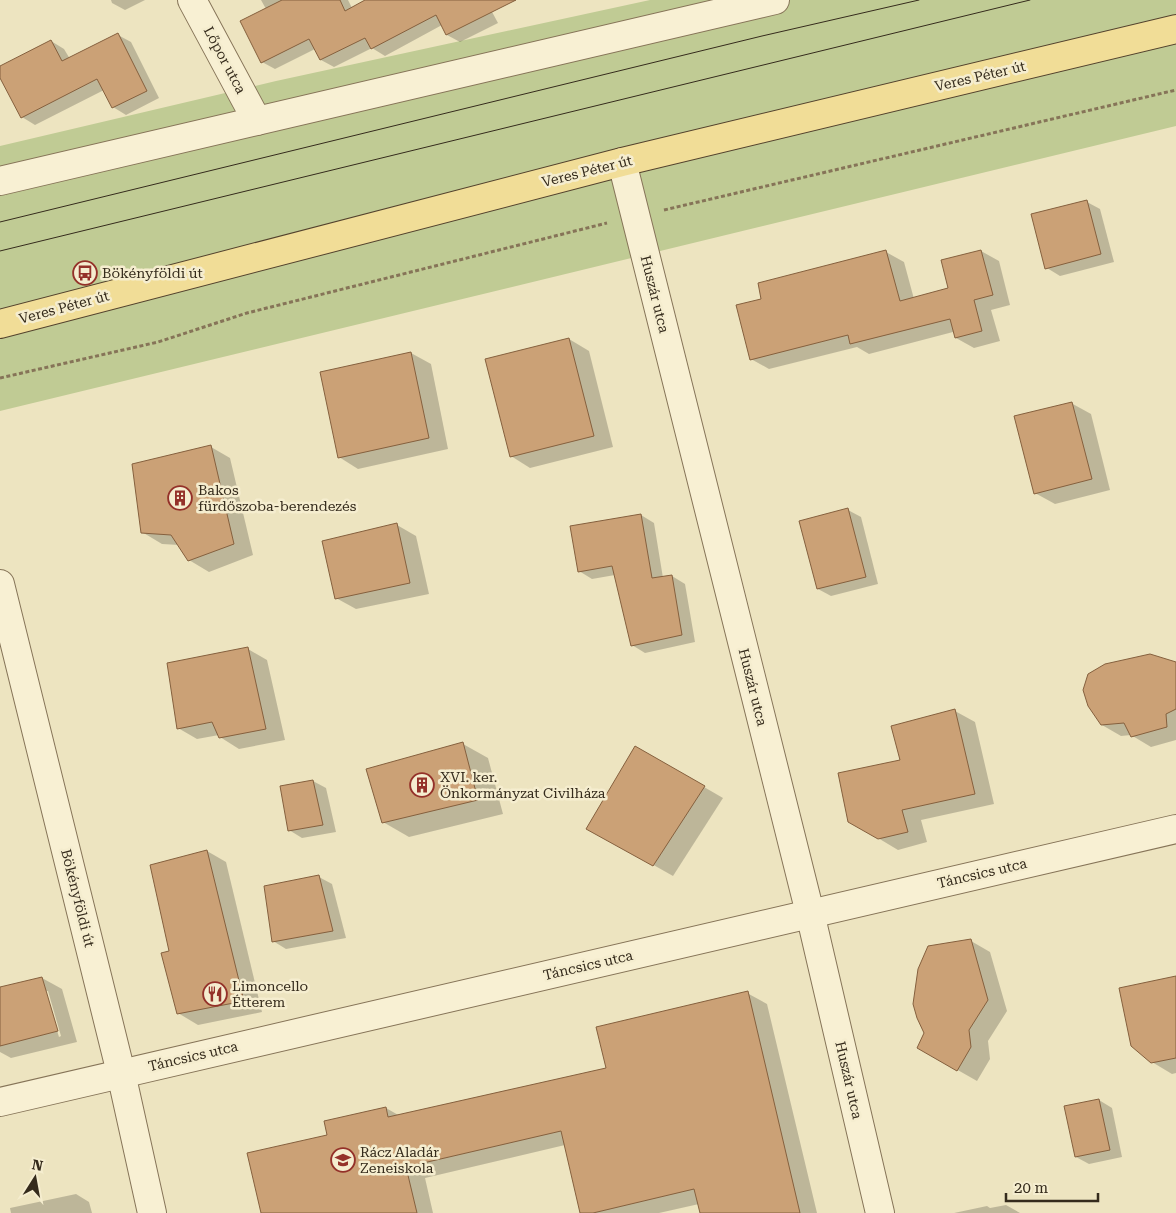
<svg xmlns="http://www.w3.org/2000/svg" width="1176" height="1213" viewBox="0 0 1176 1213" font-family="'Roboto Serif',serif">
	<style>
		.green { fill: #c0cb94 }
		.shadow { fill: #0003; fill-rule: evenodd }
		.building { fill: #cba176; stroke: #85603e }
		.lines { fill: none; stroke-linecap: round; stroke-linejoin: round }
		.minor-casing { stroke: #867458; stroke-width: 30 }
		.tertiary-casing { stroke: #867458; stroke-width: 30 }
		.primary-casing { stroke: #53422d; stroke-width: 30 }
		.path { stroke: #867458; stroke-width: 3; stroke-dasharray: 4 2.5; stroke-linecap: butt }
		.minor { stroke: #f8f0d3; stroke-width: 28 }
		.tertiary { stroke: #f8f0d3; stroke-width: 28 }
		.primary { stroke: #f1dd97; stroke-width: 28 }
		.tram { stroke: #352b1c; stroke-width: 1 }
		.labels { text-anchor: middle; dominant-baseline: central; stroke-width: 5; stroke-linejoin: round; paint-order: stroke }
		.street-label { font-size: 14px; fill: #352b1c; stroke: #f5edcf }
		.poi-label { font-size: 14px; fill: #352b1c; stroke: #f5edcf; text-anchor: start }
	</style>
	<rect width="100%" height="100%" fill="#ede4c0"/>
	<!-- green -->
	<path class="green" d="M650,0H1176V126L0,411V146L276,81Z"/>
	<!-- shadow -->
	<g class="shadow">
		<path d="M111,0H145L125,10L112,3Z"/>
		<path d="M261,0H348L352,8L368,0H504L491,10L498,23L460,42L447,35L442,25L385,56L372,48L334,67L321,60L315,49L275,69L262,62L266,9Z"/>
		<path d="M118,35L131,42L159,98L126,115L113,107L104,90L35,125L22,117L0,75V67L51,41L64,49L70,59Z"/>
		<path d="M1087,202L1100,209L1114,262L1060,276L1047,268Z"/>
		<path d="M981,251L999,261L1010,305L991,310L1000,341L974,348L956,338L955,332H953L869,354L857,347L769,369L751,359L763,300L886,252L904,262L914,299L950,289Z"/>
		<path d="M569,339L589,351L613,447L530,468L511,456Z"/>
		<path d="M411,353L431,364L448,449L358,469L339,457Z"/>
		<path d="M1071,403L1091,414L1110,490L1055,504L1035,493Z"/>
		<path d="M211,447L230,458L253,555L209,572L189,560L179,545L162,544L142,532Z"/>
		<path d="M848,510L861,517L878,584L831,596L818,589Z"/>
		<path d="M641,515L654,523L663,578L672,576L685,584L695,642L645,653L632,645L615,575L592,579L579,571Z"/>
		<path d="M397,525L416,536L429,594L356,609L336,598Z"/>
		<path d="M248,649L267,660L285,740L239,749L220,737L219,735L197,739L178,728Z"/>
		<path d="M1176,664V740L1151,747L1131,735L1121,736L1102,725Z"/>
		<path d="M955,711L975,722L994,804L921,820L927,842L898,850L878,838L901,760Z"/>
		<path d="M463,744L488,758L503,814L409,837L383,822Z"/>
		<path d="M635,747L723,798L673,876L588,828Z"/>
		<path d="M313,781L326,788L336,832L302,838L289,830Z"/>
		<path d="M207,851L226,862L262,1012L198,1025L178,1013L171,952Z"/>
		<path d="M319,877L332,884L346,938L286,949L273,941Z"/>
		<path d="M971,941L990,952L1007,1011L988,1041L990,1059L977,1081L919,1048Z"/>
		<path d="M1176,977V1073L1172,1074L1152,1062Z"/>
		<path d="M42,978L62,989L77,1042L11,1058L0,1052V989ZM45,991H48L61,1036L59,1037Z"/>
		<path d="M747,993L767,1004L817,1213H701L699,1204L659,1213H581L565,1145L425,1178L433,1213H263L329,1136L386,1108L400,1116L607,1069Z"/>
		<path d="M1099,1100L1112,1108L1122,1157L1089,1164L1076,1157Z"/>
		<path d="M76,1194L89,1202L92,1213H11L10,1208Z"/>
		<path d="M1006,1205L1020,1213H954L987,1206L990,1208Z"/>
	</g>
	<!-- building -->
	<g class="building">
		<path d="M282,0H340L345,11L365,0H516L446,35L436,15L371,49L365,38L320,60L309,39L261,63L240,21Z"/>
		<path d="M118,33L147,91L112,108L97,79L21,118L0,78V66L51,40L62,61Z"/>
		<path d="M1087,200L1101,254L1045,269L1031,214Z"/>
		<path d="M886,250L900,301L948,288L941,260L981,250L993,295L974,300L982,331L955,338L950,319L850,344L848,335L750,360L736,305L761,299L758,283Z"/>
		<path d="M569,338L594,436L510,457L485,359Z"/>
		<path d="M411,352L429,438L338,458L320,372Z"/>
		<path d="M1072,402L1092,479L1034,494L1014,416Z"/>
		<path d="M211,445L234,544L188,561L171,535L141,533L132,464Z"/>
		<path d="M848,508L866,577L817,589L799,521Z"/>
		<path d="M641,514L652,578L672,575L682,635L631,646L612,566L578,572L570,526Z"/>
		<path d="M397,523L410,583L335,599L322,541Z"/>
		<path d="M248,647L266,729L219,738L212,722L177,729L167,663Z"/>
		<path d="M1150,654L1176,662V709L1166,714L1167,727L1131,737L1124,723L1101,725L1088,706L1083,690L1088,674L1105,664Z"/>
		<path d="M955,709L975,794L902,810L908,832L878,839L848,822L838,773L900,760L891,726Z"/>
		<path d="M463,742L478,800L382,823L366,769Z"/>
		<path d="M635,746L705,786L653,866L586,829Z"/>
		<path d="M313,780L323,825L288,831L280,786Z"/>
		<path d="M207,850L244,1001L177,1014L161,953L169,951L150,865Z"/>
		<path d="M319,875L333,931L272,942L264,886Z"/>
		<path d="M971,939L988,1000L969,1030L971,1047L957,1071L917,1048L924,1033L917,1018L913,1004L918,969L928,946Z"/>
		<path d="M1176,976V1058L1151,1063L1131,1046L1119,988Z"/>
		<path d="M42,977L58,1031L0,1046V987Z"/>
		<path d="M748,991L800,1213H700L694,1189L593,1213H580L561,1131L406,1167L417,1213H261L247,1153L327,1135L324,1121L386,1107L388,1117L606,1068L596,1027Z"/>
		<path d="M1099,1099L1110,1150L1075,1157L1064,1106Z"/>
	</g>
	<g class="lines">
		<!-- minor casing -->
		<g class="minor-casing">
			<g id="minor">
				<path d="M192,0L257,121"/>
				<path d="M622,162L810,913L880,1213"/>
				<path d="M0,181L775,0"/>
				<path d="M0,1102L1176,829"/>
			</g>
		</g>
		<!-- tertiary casing -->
		<g class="tertiary-casing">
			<path id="tertiary" d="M0,584L121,1073L152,1213"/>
		</g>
		<!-- primary casing -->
		<g class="primary-casing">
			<path id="primary" d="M0,324L622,162L1176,29"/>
		</g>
		<!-- path -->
		<g class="path">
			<path d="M664,210L1176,90"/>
			<path d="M0,378L158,342L247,313L607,223"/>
		</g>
		<!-- minor -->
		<use href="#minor" class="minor"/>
		<!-- tertiary -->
		<use href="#tertiary" class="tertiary"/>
		<!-- primary -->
		<use href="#primary" class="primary"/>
		<!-- tram -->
		<g class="tram">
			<path d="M0,222L762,36L919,0"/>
			<path d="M0,251L1030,0"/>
		</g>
	</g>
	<!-- icons -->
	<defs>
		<g id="bus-ring" transform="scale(1.25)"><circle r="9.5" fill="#f5edcf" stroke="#943129" stroke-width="1.5"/><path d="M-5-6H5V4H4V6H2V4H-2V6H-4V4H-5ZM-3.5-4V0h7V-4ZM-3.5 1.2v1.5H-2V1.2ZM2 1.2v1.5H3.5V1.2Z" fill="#943129"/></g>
		<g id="building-ring" transform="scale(1.25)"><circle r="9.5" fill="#f5edcf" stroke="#943129" stroke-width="1.5"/><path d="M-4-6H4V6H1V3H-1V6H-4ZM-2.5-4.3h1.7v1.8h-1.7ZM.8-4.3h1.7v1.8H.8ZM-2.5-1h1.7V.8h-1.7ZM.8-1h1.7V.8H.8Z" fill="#943129"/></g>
		<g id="restaurant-ring" transform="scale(1.25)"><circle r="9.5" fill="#f5edcf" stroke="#943129" stroke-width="1.5"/><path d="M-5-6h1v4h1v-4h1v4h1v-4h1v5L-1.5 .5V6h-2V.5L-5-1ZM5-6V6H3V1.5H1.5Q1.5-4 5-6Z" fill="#943129"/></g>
		<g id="school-ring" transform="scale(1.25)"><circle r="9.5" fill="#f5edcf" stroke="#943129" stroke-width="1.5"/><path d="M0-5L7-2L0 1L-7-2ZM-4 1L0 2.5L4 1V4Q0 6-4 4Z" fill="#943129"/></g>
	</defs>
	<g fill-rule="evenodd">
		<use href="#bus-ring" x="85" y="273"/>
		<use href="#building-ring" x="180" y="498"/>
		<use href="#building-ring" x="422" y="785"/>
		<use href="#restaurant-ring" x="215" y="994"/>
		<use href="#school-ring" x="343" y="1160"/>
	</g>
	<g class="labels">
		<!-- street labels -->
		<g class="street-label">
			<text transform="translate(225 60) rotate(62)">Lőpor utca</text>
			<text transform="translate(980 76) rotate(-13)">Veres Péter út</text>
			<text transform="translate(587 171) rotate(-14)">Veres Péter út</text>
			<text transform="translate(655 294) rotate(76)">Huszár utca</text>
			<text transform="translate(64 307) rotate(-15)">Veres Péter út</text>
			<text transform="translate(753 687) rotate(76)">Huszár utca</text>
			<text transform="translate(982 873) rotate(-13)">Táncsics utca</text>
			<text transform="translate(78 898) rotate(76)">Bökényföldi út</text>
			<text transform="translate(588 965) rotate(-13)">Táncsics utca</text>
			<text transform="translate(193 1056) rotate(-13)">Táncsics utca</text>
			<text transform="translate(849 1080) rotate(77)">Huszár utca</text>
		</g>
		<!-- poi labels -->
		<g class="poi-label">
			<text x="102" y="273">Bökényföldi út</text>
			<text x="198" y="490">Bakos<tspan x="198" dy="16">fürdőszoba-berendezés</tspan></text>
			<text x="440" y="777">XVI. ker.<tspan x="440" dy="16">Önkormányzat Civilháza</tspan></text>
			<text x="232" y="986">Limoncello<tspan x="232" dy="16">Étterem</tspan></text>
			<text x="360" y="1152">Rácz Aladár<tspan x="360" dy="16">Zeneiskola</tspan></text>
		</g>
	</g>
	<!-- north arrow -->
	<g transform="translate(35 1178) rotate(11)" stroke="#f5edcf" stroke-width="4" paint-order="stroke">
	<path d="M0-4L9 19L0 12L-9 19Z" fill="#352b1c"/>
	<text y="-8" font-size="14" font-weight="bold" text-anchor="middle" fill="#352b1c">N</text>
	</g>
	<!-- scale -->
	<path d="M1006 1193v8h92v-8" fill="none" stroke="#352b1c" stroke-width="2.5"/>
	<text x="1014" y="1193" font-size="15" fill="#352b1c" stroke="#f5edcf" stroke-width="4" paint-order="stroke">20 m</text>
</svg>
